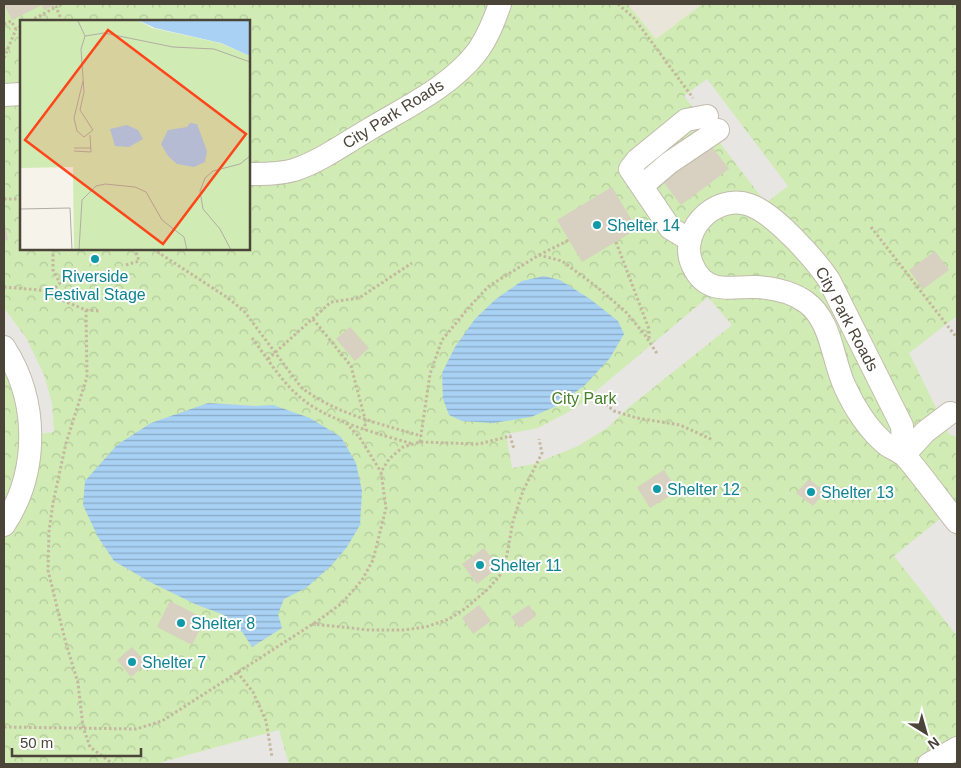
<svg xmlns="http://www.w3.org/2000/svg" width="961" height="768" viewBox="0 0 961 768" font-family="Arial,sans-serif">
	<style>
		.residential { fill: #eae5d9 }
		.park { fill: url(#park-crowns); fill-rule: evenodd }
		.parking { fill: #e8e6e3 }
		.water { fill: url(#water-rules) }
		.building { fill: #d8d0c0 }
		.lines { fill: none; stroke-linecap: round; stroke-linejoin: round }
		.minor-casing { stroke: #c2bcad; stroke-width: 24 }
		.path { stroke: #c4b89e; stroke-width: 3; stroke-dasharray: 2.5 2.5; stroke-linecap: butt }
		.minor { stroke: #fff; stroke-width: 22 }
		.culture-dot { fill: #0f9aa8; stroke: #fff; stroke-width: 2 }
		.labels { text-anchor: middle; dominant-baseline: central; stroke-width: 4; stroke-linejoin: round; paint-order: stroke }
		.street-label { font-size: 16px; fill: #4b4439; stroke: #fff }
		.culture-label { font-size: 16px; fill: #0d838f; stroke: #fff; text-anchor: start }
		.park-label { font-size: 16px; fill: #468029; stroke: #fff }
		.inset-road { fill: none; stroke: #b2ada4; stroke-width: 1 }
		.view { fill: #ff451a; fill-opacity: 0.15; stroke: #ff451a; stroke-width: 2.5 }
		.inset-edge { fill: none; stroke: #4b4439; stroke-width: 2.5 }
	</style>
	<defs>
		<pattern id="park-crowns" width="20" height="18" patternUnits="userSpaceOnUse" patternTransform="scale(1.25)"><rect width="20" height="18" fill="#d0ebb4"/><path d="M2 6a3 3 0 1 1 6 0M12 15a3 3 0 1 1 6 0" fill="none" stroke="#b4cb9c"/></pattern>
		<pattern id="water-rules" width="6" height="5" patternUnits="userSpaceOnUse" patternTransform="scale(1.25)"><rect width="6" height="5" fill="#a8d1f3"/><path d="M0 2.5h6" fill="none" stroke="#8babc6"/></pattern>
	</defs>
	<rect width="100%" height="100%" fill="#f6f3eb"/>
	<!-- residential -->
	<path class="residential" d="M628,4H702L656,39Z"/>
	<!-- park -->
	<path class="park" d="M4,4H628L656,39L702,4H957V764H4ZM21,21H249V249H21Z"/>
	<!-- parking -->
	<g class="parking">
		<path d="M707,79L788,186L766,203L684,96Z"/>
		<path d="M708,297L732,325L628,408L607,428L578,446L534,464L512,468L506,434L538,428L576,408Z"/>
		<path d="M4,308L27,339L44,375L52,403L54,432L39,434L27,374L4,333Z"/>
		<path d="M957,316V437L949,434L909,353Z"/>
		<path d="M941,518L957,538V636L894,556Z"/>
		<path d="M279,730L289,764H155Z"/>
	</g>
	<!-- water -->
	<g class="water">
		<path d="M544,276L560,280L590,299L618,321L624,334L610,358L586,384L559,405L531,417L493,423L462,421L449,415L443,399L442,373L455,347L475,319L496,299L522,281Z"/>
		<path d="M208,403L255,406L273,405L310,418L341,437L356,463L362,491L360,525L347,547L331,566L306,588L284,599L278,614L282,628L252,647L243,633L224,615L195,604L150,582L114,561L98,537L83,505L85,481L117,445L151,423Z"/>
	</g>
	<!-- building -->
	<g class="building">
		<path d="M4,4H57L44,10L42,5L12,20Z"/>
		<path d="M709,143L729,169L681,205L661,179Z"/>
		<path d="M612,187L637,229L582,262L557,220Z"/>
		<path d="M4,218L8,240L4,241Z"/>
		<path d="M935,251L949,270L923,289L909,270Z"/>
		<path d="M350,327L369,348L355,361L336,339Z"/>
		<path d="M664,470L678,491L650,508L637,487Z"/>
		<path d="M809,479L825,492L813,506L796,493Z"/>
		<path d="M484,548L499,567L477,584L462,564Z"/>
		<path d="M170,601L205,619L192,645L157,627Z"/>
		<path d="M479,605L491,621L473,634L462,618Z"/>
		<path d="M529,605L536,616L519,628L511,617Z"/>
		<path d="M132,647L147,663L131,677L117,660Z"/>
	</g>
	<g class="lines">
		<!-- minor casing -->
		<g class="minor-casing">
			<g id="minor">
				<path d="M4,95L21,94"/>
				<path d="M249,174C264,174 280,174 294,170C321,161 344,144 368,130C406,107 450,87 477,52C488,37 494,21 500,4"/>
				<path d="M642,186L669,163L718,130"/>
				<path d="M690,240L670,228L630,169L637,160L686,120L707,116"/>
				<path d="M4,347C39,401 39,472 4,525"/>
				<path d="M904,455L902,426L829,280C814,258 775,214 750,205C713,192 674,235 695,270C709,295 733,286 756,287C774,288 791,291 806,302C832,321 832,359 845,387C854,407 869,431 887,445C893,449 901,452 906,457C924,478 940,501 957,522"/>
				<path d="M904,455L925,432L950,413"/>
				<path d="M929,764L957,748"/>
			</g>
		</g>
		<!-- path -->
		<g class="path">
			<path d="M62,4L56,7L62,21"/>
			<path d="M618,4L634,18L693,98"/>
			<path d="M30,21L56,7"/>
			<path d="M4,24L11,21L16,29L21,26"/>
			<path d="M4,58L16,29"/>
			<path d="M4,199H21"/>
			<path d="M871,227L957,338"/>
			<path d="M616,242L649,329V339"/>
			<path d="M53,249V270L60,283L54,289"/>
			<path d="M153,249L228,298L244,311L301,387C333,413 381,424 421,436"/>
			<path d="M539,255L569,240"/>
			<path d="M126,265L139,261L135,249"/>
			<path d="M4,287L51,291L54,289L64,301L86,310L87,377L66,443L53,503L49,531L48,570L65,640L78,683L83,727L90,747L113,764"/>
			<path d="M86,310L100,311"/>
			<path d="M313,319L351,366L365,419V430"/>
			<path d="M252,338C268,359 284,386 306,402C335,423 379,434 413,444"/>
			<path d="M268,359L331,302L359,298L412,263"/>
			<path d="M602,401L614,411L637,418L680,425L713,440"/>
			<path d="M346,423L360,438L381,472"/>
			<path d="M420,442L430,374L442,340L471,305L489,286L539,255L562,261L597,287L625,311L645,335L658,355"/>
			<path d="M312,624L370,630H403L426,627L449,619L466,608L489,588L500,575L506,560L513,521L523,491L542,453L539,439"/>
			<path d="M237,672L253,692L266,721L272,757"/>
			<path d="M4,727L136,729L162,721L319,620L342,603L362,580L373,560L386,508L381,472L389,459L403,447L420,442L479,444L510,436L514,449"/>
		</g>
		<!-- minor -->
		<use href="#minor" class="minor"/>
	</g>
	<!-- markers -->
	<g class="culture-dot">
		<circle cx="597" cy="225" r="5"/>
		<circle cx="95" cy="259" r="5"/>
		<circle cx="657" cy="489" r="5"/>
		<circle cx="811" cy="492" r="5"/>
		<circle cx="480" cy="565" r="5"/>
		<circle cx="181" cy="623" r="5"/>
		<circle cx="132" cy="662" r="5"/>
	</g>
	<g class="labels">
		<!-- street labels -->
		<g class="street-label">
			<text transform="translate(393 114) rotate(-32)">City Park Roads</text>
			<text transform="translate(847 319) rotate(62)">City Park Roads</text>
		</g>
		<!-- culture labels -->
		<g class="culture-label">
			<text x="607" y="225">Shelter 14</text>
			<text x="95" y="276" text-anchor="middle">Riverside<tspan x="95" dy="18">Festival Stage</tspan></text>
			<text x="667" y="489">Shelter 12</text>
			<text x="821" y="492">Shelter 13</text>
			<text x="490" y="565">Shelter 11</text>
			<text x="191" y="623">Shelter 8</text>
			<text x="142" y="662">Shelter 7</text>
		</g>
		<!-- park labels -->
		<g class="park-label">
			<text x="584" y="398">City Park</text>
		</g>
	</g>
	<!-- overview -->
	<g transform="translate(20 20)">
		<rect width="230" height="230" fill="#f6f3eb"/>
		<path d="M0,0H118L132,8L200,23L230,36V230H54L53,147L0,148Z" fill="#d0ebb4"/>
		<path d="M118,0H230V36L201,23L135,8ZM170,103L177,104L187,131L185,142L174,147L157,144L148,136L141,124L148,110L167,107ZM107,105L118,110L123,119L109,127L95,126L90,109Z" fill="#a8d1f3"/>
		<path class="inset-road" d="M58,1L65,16M63,61L54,98L57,111L64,117L73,110L60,90L64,72L61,29L65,16L84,13L153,27L194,29L230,42M54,128H71M54,131L71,132L70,115M0,189L50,188L52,230M59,230L62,180L76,166L85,164L115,167L126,172L142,200L164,217L167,230M211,230L200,209L183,189L180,171L185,158L193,151L220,144L230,136"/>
		<path class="view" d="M88,10L226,114L143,224L5,120Z"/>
		<rect width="230" height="230" class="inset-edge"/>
	</g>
	<!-- border -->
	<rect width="961" height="768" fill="none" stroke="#4b4439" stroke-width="10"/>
	<!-- north arrow -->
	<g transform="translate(926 733) rotate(143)" stroke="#ffffff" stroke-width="4" paint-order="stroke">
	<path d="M0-4L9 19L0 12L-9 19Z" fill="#4b4439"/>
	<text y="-8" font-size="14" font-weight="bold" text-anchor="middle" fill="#4b4439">N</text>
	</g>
	<!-- scale -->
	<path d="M12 748v8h129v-8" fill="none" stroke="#4b4439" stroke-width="2.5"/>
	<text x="20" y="748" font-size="15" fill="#4b4439" stroke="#ffffff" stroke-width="4" paint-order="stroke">50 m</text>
</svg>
